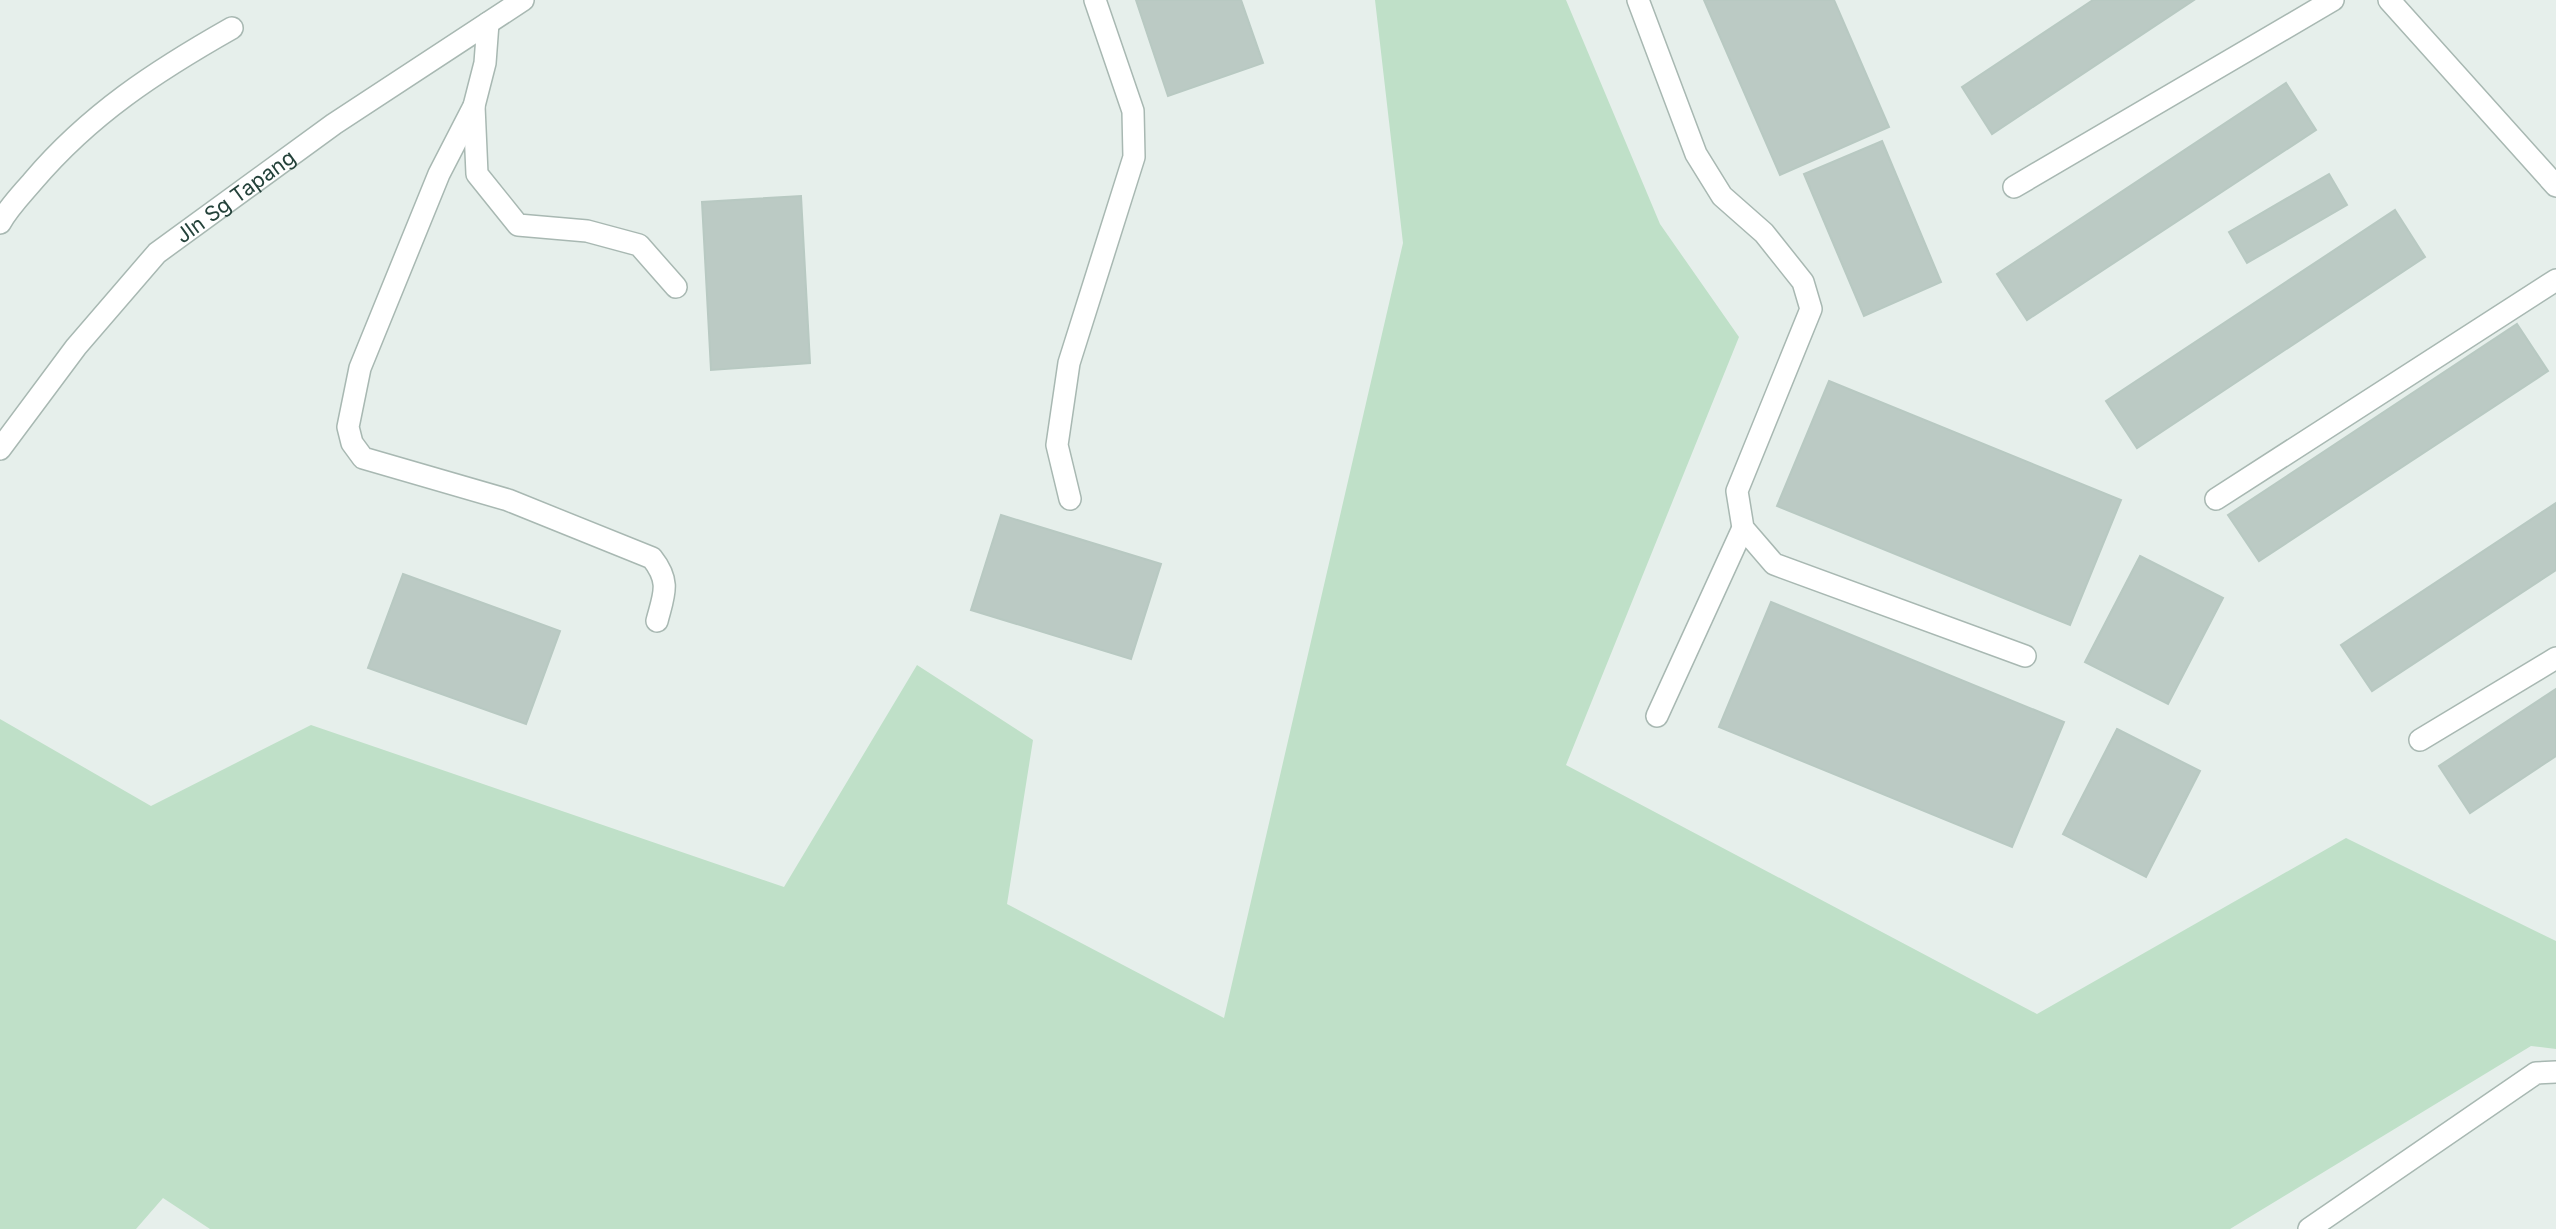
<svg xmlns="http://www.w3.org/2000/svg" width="2556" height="1229" viewBox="0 0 2556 1229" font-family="Inter,sans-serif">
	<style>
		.green { fill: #bfe0c8 }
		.building { fill: #bbcac4; stroke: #b8c9c2; stroke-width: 2 }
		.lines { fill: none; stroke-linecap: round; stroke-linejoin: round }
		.service-casing { stroke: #a8b8b2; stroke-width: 24 }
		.minor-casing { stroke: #a8b8b2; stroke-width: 24 }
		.tertiary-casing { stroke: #a8b8b2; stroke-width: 24 }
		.service { stroke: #fff; stroke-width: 21 }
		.minor { stroke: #fff; stroke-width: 21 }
		.tertiary { stroke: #fff; stroke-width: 21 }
		.labels { text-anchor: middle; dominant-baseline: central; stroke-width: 7; stroke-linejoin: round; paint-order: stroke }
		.street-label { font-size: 21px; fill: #24423a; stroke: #f7fbf9 }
	</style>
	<rect width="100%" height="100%" fill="#e6efeb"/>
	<!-- green -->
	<path class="green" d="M1375,0H1566L1660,224L1739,337L1566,765L2037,1014L2346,838L2556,941V1049L2531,1046L2230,1229H210L163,1198L136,1229H0V719L151,806L311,725L784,887L917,665L1033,740L1007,904L1224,1018L1403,243Z"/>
	<!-- building -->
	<g class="building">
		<path d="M1136,0H1241L1263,63L1168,96Z"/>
		<path d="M1704,0H1834L1889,127L1780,175Z"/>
		<path d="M2093,0H2194L1992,134L1962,87Z"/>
		<path d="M2286,83L2316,130L2027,320L1997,274Z"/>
		<path d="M1882,141L1941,282L1864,316L1804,174Z"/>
		<path d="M2329,174L2347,205L2247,263L2229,232Z"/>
		<path d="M801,196L810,363L711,370L702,202Z"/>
		<path d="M2395,210L2425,257L2137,448L2106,401Z"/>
		<path d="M2517,324L2548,371L2259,561L2228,515Z"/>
		<path d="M1829,381L2121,500L2070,625L1777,506Z"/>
		<path d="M2556,503V570L2372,691L2341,645Z"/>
		<path d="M1001,515L1161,564L1131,659L971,610Z"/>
		<path d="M2140,556L2223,598L2168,704L2085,662Z"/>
		<path d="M403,574L560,631L526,724L368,668Z"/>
		<path d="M1771,602L2064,722L2012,847L1719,727Z"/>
		<path d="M2556,689V756L2470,813L2439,766Z"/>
		<path d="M2117,729L2200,771L2146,877L2063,834Z"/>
	</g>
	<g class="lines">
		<!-- service casing -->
		<g class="service-casing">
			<g id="service">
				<path d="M474,106L477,174L518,225L587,231L639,245L676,287"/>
				<path d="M2014,187L2333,0"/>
				<path d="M2216,499L2556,280"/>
				<path d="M2420,740L2556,658"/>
			</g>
		</g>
		<!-- minor casing -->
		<g class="minor-casing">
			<g id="minor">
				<path d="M1638,0L1696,154L1722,196L1764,233L1803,282L1811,309L1737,491L1743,528L1774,564L2025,656"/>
				<path d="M2389,0L2556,186"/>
				<path d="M488,23L485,63L474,106L439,174L360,368L348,427L352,443L363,458L508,500L652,558C671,582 664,594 657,621"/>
				<path d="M0,223C9,207 22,194 33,181C90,114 156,71 232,28"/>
				<path d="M1070,499L1057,445L1069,363L1134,157L1133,111L1095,0"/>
				<path d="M1657,716L1743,528"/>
				<path d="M2309,1229L2536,1073L2556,1072"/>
			</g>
		</g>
		<!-- tertiary casing -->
		<g class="tertiary-casing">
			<g id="tertiary">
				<path id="s1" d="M0,449L76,347L157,253L334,124L523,0"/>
			</g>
		</g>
		<!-- service -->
		<use href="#service" class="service"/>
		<!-- minor -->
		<use href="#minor" class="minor"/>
		<!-- tertiary -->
		<use href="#tertiary" class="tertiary"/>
	</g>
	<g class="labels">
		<!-- street labels -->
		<g class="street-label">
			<text stroke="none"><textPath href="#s1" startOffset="348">Jln Sg Tapang</textPath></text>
		</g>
	</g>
</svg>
